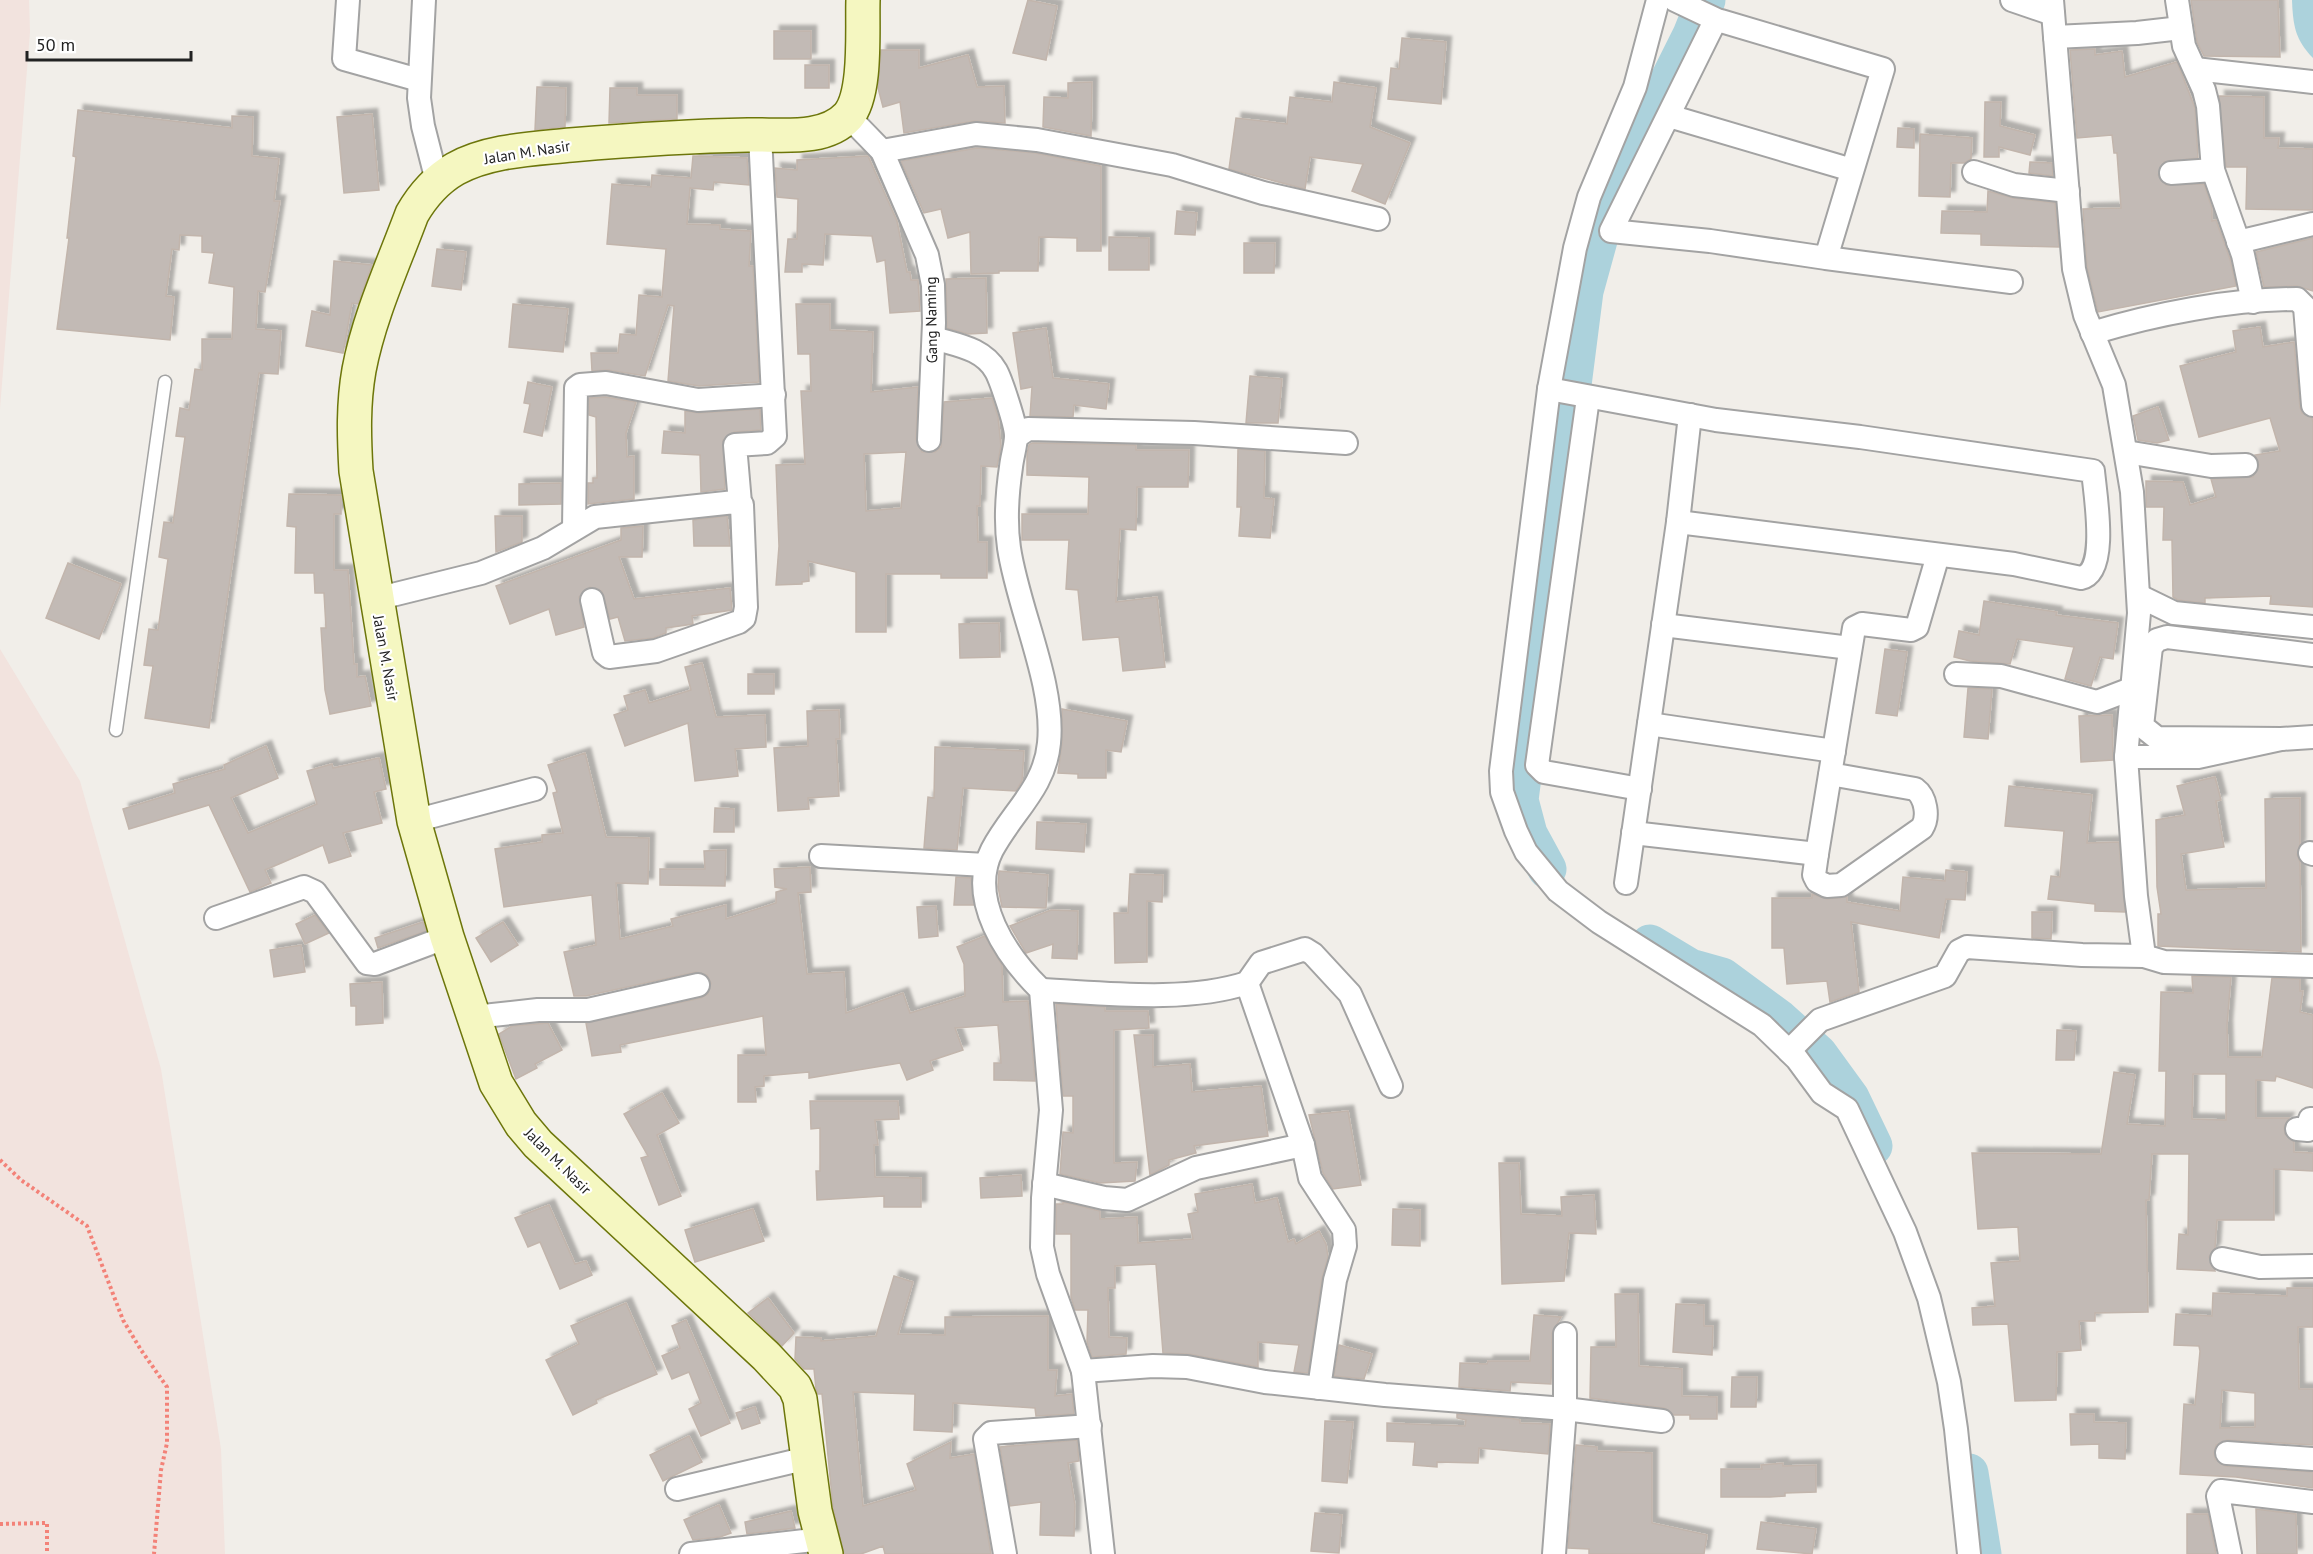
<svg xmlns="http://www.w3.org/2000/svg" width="2313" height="1554" viewBox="0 0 2313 1554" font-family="'PT Sans',sans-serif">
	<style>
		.military { fill: #f2e3de }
		.water { fill: #acd2dc }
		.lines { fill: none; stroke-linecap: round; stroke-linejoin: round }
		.river { stroke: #acd2dc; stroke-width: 39 }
		.building { fill: #c2bab5; stroke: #c2b5ac; stroke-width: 1.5; fill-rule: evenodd; filter: url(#shadow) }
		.lane-casing { stroke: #a3a3a3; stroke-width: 15 }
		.street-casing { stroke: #a3a3a3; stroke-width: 26 }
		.secondary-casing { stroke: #6d760b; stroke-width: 36 }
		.path { stroke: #f38278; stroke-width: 4; stroke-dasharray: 3 3; stroke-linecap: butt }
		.lane { stroke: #fff; stroke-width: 12 }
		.street { stroke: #fff; stroke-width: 22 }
		.secondary { stroke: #f5f7c1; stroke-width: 33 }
		.labels { text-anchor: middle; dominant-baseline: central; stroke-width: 4.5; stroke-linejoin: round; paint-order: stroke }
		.street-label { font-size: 15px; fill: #222; stroke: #fff }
	</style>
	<defs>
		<filter id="shadow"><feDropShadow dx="5.5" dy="-5.5" stdDeviation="1.5" flood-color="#0004"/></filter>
	</defs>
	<rect width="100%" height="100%" fill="#f1eee9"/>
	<!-- military -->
	<g class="military">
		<path d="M0,0H29L30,32L0,409Z"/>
		<path d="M0,649L80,781L161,1069L221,1449L225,1554H0Z"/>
	</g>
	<!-- water -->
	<path class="water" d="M2292,0H2313V58C2295,40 2293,25 2292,0Z"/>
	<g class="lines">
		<!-- river -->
		<g class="river">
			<path d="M1547,869L1528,834L1519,800L1584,291L1603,222L1648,123L1692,35L1706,0"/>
			<path d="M1650,944L1690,968L1722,977L1779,1019L1818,1054L1850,1098L1873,1146"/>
			<path d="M1969,1473L1982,1554"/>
		</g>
	</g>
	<!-- building -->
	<g class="building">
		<path d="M1028,0L1057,6L1046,60L1013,53Z"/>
		<path d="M2191,0H2278L2280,57L2204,56L2197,42Z"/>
		<rect x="774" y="31" width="37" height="28"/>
		<path d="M1402,38L1446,42L1441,104L1388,99L1391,68L1399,69Z"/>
		<path d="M2095,49V55L2122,51L2125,77L2177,62L2195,108L2198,158L2164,162L2158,175L2166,185L2204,184L2212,208V221L2216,220L2230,259L2236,286L2098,312L2087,267L2083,209L2121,208L2117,153H2114L2112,135L2077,138L2070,50Z"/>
		<path d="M881,50H919V68L968,55L977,87L1004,86L1005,123L974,121L904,133L900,102L883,107L878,88Z"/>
		<rect x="805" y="65" width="24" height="23"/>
		<path d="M1092,82L1091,136L1043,127L1044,97L1068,98V83Z"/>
		<path d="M1334,82L1376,88L1370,127L1410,143L1385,204L1352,191L1363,164L1310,157L1305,189L1229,169L1236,118L1287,124L1290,97L1332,102Z"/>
		<path d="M537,87L566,88L565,127L535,130Z"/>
		<path d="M610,88H637V95H677V119L609,123Z"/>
		<path d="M2219,96L2264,97V138H2279L2278,148L2313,149V210L2246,209L2247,167H2226Z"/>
		<path d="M1985,102H2001L2000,126L2035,135L2030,155L1999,147V157H1984Z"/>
		<path d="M78,110L232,128V116L253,117L252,156L279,159L274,201H280L265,292L258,291L256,329L281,331L278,374L259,373L209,728L145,718L153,666L144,665L149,629L158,630L168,559L159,557L164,522L173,523L185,437L176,436L180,408L189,410L195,369L202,370V339H232L234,287L209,283L214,253L202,252V236L180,235L179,250L172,249L166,296L174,297L170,340L57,329L69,238H67L76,157L73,156Z"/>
		<path d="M372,114L379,190L344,193L337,117Z"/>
		<path d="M1898,128L1914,129V148L1897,147Z"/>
		<path d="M1920,134L1972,138L1971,159L1964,163H1951L1950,197L1919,196Z"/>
		<path d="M977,148L1035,153L1101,166V251H1077V238L1039,237L1038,271H999V273L971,274L970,232L948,238L941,209L924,213L901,161Z"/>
		<path d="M693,156L747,158L749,185L714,182L713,190L690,188L687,224L720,225V229L751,231L749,266H753L759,382L699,386L668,381L674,306L668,305L645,376L608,370L592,371L591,353H618L620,334L636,335L639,295L662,297L666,249L607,244L612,184L651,187L652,175L691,178Z"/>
		<path d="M868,156L897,221L907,272H910L911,280H918L920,311L890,313L885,260L877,262L872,236L825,234L823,265L802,264V272H785L788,239H797L798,199L777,197L775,168L797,170V160Z"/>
		<path d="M2030,162L2052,163L2053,176L2029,173Z"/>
		<path d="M1988,191L2013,198L2055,203L2059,247L1981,245V234L1941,233L1942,211L1987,212Z"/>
		<path d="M1177,211L1197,213L1195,235L1175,234Z"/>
		<path d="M1109,237L1149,238V270H1109Z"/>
		<path d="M2313,238V291L2297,286L2264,287L2256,252Z"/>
		<path d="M1244,243H1275L1274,273H1244Z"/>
		<path d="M437,249L466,252L461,290L432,286Z"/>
		<path d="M334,261L372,265L358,304L352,303L343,353L306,346L312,311L330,315Z"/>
		<path d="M986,278L987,333L968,334L947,328L946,279Z"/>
		<path d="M513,304L568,309L563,352L509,347Z"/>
		<path d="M796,304H830V330L873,332L871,392L918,387L916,439L922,452H935L941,447L944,402L992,398L998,417L1001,446L997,467L981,466L980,506H977L978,542H987V578H941V574H886V632H856V572L808,561L809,581L802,582V584L776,585L779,546L776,465L805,464L801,391H811L810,354H798ZM906,452L901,508L866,511L864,454Z"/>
		<path d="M2260,327L2263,347L2294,342L2300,407L2302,413L2312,418L2313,422V607L2270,604L2271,596L2205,598V603L2178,600L2173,597L2172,540H2163L2164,507H2146V481L2183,482L2190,505L2216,497L2211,479L2253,477L2259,465L2255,455L2280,451L2270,418L2199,437L2180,366L2236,352L2233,331Z"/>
		<path d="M1046,328L1053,378L1109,384L1106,409L1074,405L1073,417L1030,416L1032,387L1021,389L1013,333Z"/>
		<path d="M1250,376L1282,379L1278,423H1246Z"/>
		<path d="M528,382L552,387L542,436L524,432L530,404L524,403Z"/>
		<path d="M605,397L636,402L626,433L627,457L634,456V499L588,504V483H593V478H597L596,417L589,415V398Z"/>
		<path d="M2158,407L2169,440L2157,443L2138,440L2133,416Z"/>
		<path d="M760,409L761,430L734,432L723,440L725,489L701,492L700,455L662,453L664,431L685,433V411L699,413Z"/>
		<path d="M1032,443L1136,445V450H1189L1188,487H1137L1136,530L1120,529L1116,602L1157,597L1165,667L1123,671L1119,637L1083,640L1078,590L1066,589L1069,540H1022V514H1088L1089,477L1027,475V454L1029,445Z"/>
		<path d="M1238,449L1265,451L1264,498L1274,499L1270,538L1239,536L1241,507H1237Z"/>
		<path d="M561,483V504L519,505V484Z"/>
		<path d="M289,494L341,495V514H334V570H348L354,664H357V677L365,676L371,706L330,714L325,690L321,628H326L324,593H315L314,573H295L296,527L287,526Z"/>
		<path d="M495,516H522V542L496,552Z"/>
		<path d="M727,516L730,546H694L693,520Z"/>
		<path d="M643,526L642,557H619L634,599L730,588L732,610L692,616L693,624L666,628V633L653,638L625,641L618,617L610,619L602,591L590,587L579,597L584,627L556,635L549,609L510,624L496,586L621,540V528Z"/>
		<path d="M68,563L121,584L99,639L46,618Z"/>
		<path d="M1984,601L2057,612L2056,615L2118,623L2113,659L2100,657L2091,686L2065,679L2074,647L2017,639L2010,664L1970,661L1954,657L1959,631L1979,635Z"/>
		<path d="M999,623L1000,657L960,658L959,624Z"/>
		<path d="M1885,649L1907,652L1897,716L1876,713Z"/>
		<path d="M702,663L716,717L765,715L766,747L735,749L738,776L695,781L688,723L625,746L614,715L628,710L624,696L645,690L649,703L691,690L685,667Z"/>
		<rect x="748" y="674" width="26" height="20"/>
		<path d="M1968,688L1992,689L1988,739L1964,737Z"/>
		<path d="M1062,709L1127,721L1121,752L1106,750V778H1078V774L1058,773L1062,743Z"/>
		<path d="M839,710L840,739H836L839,796L808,798L809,809L778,811L774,748L808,746L807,711Z"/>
		<path d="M2112,715L2113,760L2081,762L2079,716Z"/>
		<path d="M266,746L278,778L231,798L248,833L317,804L307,771L332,764L333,768L379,758L386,789L374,792L382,823L343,833L351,856L329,863L323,845L265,870L271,883L250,892L209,805L129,829L123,809L175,793L173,784L225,769L224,765Z"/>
		<path d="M935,747L1024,751L1022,781L1016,791L963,788L957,850L924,848L928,797L934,798Z"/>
		<path d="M585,753L606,837L649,838L648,884L616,883L620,939L673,926L671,919L726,905V919L776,903V892L787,889L775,887L774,869L810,867L811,892L798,893L807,974L844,972L846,1013L903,993L910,1013L965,996L964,964L957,947L985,936L1002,965L1003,1002L1028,1001L1035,1081L994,1080V1063H1001L998,1025L955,1028L963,1050L930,1061L933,1070L907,1080L900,1063L809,1078V1072L764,1076V1086L755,1087L756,1102H738V1055H766L763,1016L620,1045L621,1052L592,1056L586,1023L701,998L708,994L711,983L707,975L696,972L586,996H574L564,952L596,945L592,895L504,907L495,849L542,842V835L563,833L553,793L557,792L548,765Z"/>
		<path d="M2215,777L2221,800L2216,801L2224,847L2181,854L2186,890L2266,888L2265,799L2300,798V844L2297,855L2300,862L2301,952L2158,946V914H2161L2157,887L2156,820L2185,815L2177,786Z"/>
		<path d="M2009,786L2092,795L2087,843L2119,842L2125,912L2095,911V904L2048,899L2051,876L2060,877L2064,831L2005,826Z"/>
		<path d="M715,808L734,809V832H714Z"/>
		<path d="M1037,822L1086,824L1084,852L1036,849Z"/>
		<path d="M726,850L725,886L660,885V869H705L704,851Z"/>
		<path d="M1946,870L1967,872L1965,900L1946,899L1939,938L1851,922L1859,992L1830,1002L1827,981L1787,984L1784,948H1772V898H1812V894L1827,899L1847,897V902L1900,911L1903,877L1945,881Z"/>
		<path d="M999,871L1048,875L1046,908L1002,907L998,887Z"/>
		<path d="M1130,874L1163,875L1162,902L1147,901V962L1115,963L1114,913H1128Z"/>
		<path d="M956,877L971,878L974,905H954Z"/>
		<path d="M936,906L938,936L919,938L917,907Z"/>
		<path d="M1051,910L1078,911L1077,959L1052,958L1053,944L1026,953L1010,926Z"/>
		<path d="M2032,912H2052L2051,939L2032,938Z"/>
		<path d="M315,915L329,933L305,944L296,924Z"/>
		<path d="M423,922L426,931L378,948L375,938Z"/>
		<path d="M503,922L518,945L491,962L476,938Z"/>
		<path d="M301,945L305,972L274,977L270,950Z"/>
		<path d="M2192,976L2231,977L2227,1025L2228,1057H2262L2272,978L2300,979V991H2303L2300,1012L2313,1015V1088L2276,1076L2275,1081L2256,1080V1118H2289L2284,1127L2285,1134L2294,1142V1152L2313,1153V1171L2274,1169V1220H2217L2215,1248L2209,1257L2215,1271L2177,1269L2179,1234L2188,1235L2189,1154H2152L2149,1200H2146L2148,1312L2095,1313V1321H2079L2081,1350L2057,1352L2056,1400L2015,1401L2008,1324L1973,1325L1972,1308L1995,1306L1991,1263L2020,1261L2018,1227L1978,1229L1972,1153L2101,1154L2114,1072L2135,1075L2127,1124L2165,1126L2166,1071H2159L2161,992L2193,993ZM2193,1074H2226V1120L2192,1119Z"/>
		<path d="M382,982L383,1023L356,1025V1006H351L350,984Z"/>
		<path d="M1056,1004L1105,1007V1011H1148L1149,1028L1114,1030V1163L1137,1162L1135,1181L1100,1183L1060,1174L1063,1132L1073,1133V1096H1063Z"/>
		<path d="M548,1023L562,1050L535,1064L537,1068L516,1079L499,1034L512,1026Z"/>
		<path d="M2057,1030L2076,1031L2074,1060H2056Z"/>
		<path d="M1134,1035H1153V1067L1190,1064L1192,1092L1261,1086L1268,1136L1194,1146L1196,1153L1169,1160V1165L1150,1175Z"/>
		<path d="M662,1093L679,1123L657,1135L681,1196L659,1205L641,1158L648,1156L624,1114Z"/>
		<path d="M810,1101H898L899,1119L875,1120L878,1145H874L875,1177L921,1178V1207H884V1196L817,1200L816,1171H820V1128L811,1129Z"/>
		<path d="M1348,1111L1361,1185L1333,1189L1323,1173L1309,1115Z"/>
		<path d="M1499,1163H1519L1521,1214L1562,1216L1561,1197L1594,1195L1596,1234L1569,1233L1564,1281L1502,1284Z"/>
		<path d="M1021,1175L1022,1196L981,1198L980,1178Z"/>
		<path d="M1252,1184L1255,1203L1277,1198L1288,1242L1294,1239L1296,1244L1319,1231L1326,1244L1328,1257L1322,1278L1308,1373L1294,1372L1299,1345L1258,1342V1367L1189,1354L1163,1353L1156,1264L1115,1266V1288H1108L1109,1337L1127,1338L1126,1354L1092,1357L1087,1342L1088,1310H1075L1071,1297V1234H1056V1204H1063V1202L1100,1211V1219L1137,1217L1138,1243L1193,1239L1188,1214L1198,1212L1195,1194Z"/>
		<path d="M549,1205L575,1264L586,1261L592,1275L560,1289L540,1242L528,1247L515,1218Z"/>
		<path d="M753,1209L764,1241L695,1262L685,1230Z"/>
		<path d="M1393,1209L1420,1210V1246L1392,1245Z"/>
		<path d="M894,1276L913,1282L898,1334L945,1335V1317L1048,1316V1370H1057L1055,1396L1072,1394L1074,1414L1036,1416L1035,1408L953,1403L952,1432L914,1430L915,1394L853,1392L863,1506L916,1490L907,1464L951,1442L950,1458L974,1454L991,1554H885L883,1546L861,1554H844L833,1507L822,1394H818L816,1389L814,1369H804L795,1359L796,1337L821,1338V1341L876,1336Z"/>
		<path d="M2287,1288H2313V1327H2298L2299,1389H2313V1445L2227,1440L2216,1445L2214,1453L2215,1459L2225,1466L2313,1472V1488L2236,1477L2180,1474L2184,1404L2195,1405L2200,1351L2199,1346L2174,1345L2176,1314L2212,1316L2213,1293L2287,1296ZM2222,1390L2255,1393V1427L2220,1428Z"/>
		<path d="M1615,1294H1638L1639,1366L1682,1369V1396L1717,1397V1419H1690V1415H1674L1664,1408L1590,1398L1591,1347H1616Z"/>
		<path d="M768,1298L794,1333L782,1346L748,1313Z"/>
		<path d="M626,1303L657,1374L596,1400L597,1403L573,1415L546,1360L579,1344L571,1326Z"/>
		<path d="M1676,1304L1704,1305V1326H1713L1712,1355L1673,1352Z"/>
		<path d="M1534,1315L1561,1317L1552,1333L1551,1384L1511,1382L1510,1391L1459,1387L1460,1363L1487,1364L1488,1361H1530Z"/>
		<path d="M686,1320L730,1423L701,1436L689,1409L701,1403L689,1372L672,1379L662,1356L680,1348L672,1326Z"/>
		<path d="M1339,1345L1372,1354L1364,1379L1334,1376Z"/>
		<path d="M1732,1377H1757L1756,1407H1731Z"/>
		<path d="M755,1407L760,1423L742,1429L736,1413Z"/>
		<path d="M1457,1414L1509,1418L1520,1420V1423L1550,1424L1548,1454L1479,1448L1478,1463L1437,1462V1467L1413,1465L1415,1442L1387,1441V1423L1465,1426L1466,1420L1457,1418Z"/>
		<path d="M2070,1414H2094V1422L2126,1423L2125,1459L2099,1458V1444L2071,1445Z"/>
		<path d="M1325,1421L1353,1422L1347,1483L1322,1481Z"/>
		<path d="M689,1436L702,1462L663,1481L650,1455Z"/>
		<path d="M1077,1440L1079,1461L1068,1463L1075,1505L1074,1536L1040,1535L1041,1502L1010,1506L1000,1447Z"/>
		<path d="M1576,1445L1597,1447V1451L1652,1453V1523L1707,1535L1704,1554H1589V1549L1568,1548Z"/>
		<path d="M1783,1463V1466L1816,1465V1492L1785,1493V1496L1770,1497H1721V1469H1762L1761,1465Z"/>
		<path d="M719,1505L731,1533L720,1537L693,1540L684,1520Z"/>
		<path d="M2256,1509L2296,1514L2297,1554H2257Z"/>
		<path d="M791,1511L795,1528L747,1534L745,1522Z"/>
		<path d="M1315,1513L1342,1515L1339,1553L1311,1551Z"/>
		<path d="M2187,1514H2208L2216,1554H2187Z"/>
		<path d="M1761,1522L1816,1529L1812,1554L1757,1549Z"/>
	</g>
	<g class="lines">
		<!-- lane casing -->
		<g class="lane-casing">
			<path id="lane" d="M116,730L165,382"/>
		</g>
		<!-- street casing -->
		<g class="street-casing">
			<g id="street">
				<path d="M348,0L344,59L419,80"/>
				<path d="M424,0L419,98L423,126L437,181"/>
				<path d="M1658,0L1635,87L1589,197L1575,248L1549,389L1501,771L1502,792L1516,831L1526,852L1558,891L1599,922L1762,1025L1797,1059L1822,1093L1847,1109L1905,1232L1929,1298L1949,1382L1956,1429L1969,1554"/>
				<path d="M1675,0L1717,20"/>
				<path d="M2012,0L2053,14"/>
				<path d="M2052,0L2074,269L2085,315L2114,385L2132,492L2139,613L2126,757L2136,896L2144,956L2164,962L2313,966"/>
				<path d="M2177,0L2184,46L2204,90L2208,106L2213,170L2243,255L2253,302"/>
				<path d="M2055,37L2137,33L2181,28"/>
				<path d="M2195,69L2313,82"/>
				<path d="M848,116L882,151L927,255L933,285L934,323L929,440"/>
				<path d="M1669,116L1852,170"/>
				<path d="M882,151L976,134L1037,140L1172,165L1263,193L1378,219"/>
				<path d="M1974,172L2014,185L2068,191"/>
				<path d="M2171,173L2213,170"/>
				<path d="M2238,242L2313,224"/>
				<path d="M1826,258L1710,241L1611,231L1715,21H1721L1883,69L1826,258L2011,282"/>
				<path d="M2092,333C2155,314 2231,299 2297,299L2305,307L2313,405"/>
				<path d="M934,338C956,345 983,348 996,371C1001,380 1016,425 1016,436C1016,445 1012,457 1011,467C1007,494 1005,521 1009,548C1018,609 1055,684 1049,743C1045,788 1012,812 992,850C967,899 1007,957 1041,990L1051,1110L1043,1198L1042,1247L1048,1274L1083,1371L1103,1554"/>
				<path d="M1549,389L1716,420L1860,437L2093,471C2095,494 2109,572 2081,578L2014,564L1678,522"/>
				<path d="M1588,398L1537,765L1544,772L1640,789"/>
				<path d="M1016,437L1028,429L1194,433L1346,443"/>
				<path d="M2126,452L2211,466L2246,465"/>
				<path d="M740,503L735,445L767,443L775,436L760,135"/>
				<path d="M574,528L576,388L580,385L606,383L698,400L774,395"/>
				<path d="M2139,596L2174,613L2313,627"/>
				<path d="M376,599L481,573L543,548L595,517L735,502L742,505L746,607L744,618L739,622L656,651L609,657L604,653L592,600"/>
				<path d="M1663,625L1850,648"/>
				<path d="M1956,674L2001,676L2097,702L2131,689"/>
				<path d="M1649,724L1834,751"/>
				<path d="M2281,739L2157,738L2142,726L2151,647L2157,640L2167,637L2313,655"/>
				<path d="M2126,757H2198L2281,739L2313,737"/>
				<path d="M1830,774L1915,789C1926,797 1929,817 1922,828L1841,885L1827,886L1817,881L1814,875L1817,854L1854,628L1862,624L1911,630L1917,627L1938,555"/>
				<path d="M414,821L535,789"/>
				<path d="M1633,833L1817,854"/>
				<path d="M2310,853L2313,854"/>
				<path d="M821,856L986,865"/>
				<path d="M1626,883L1678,522L1690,415"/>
				<path d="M216,918L304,887L315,892L367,963L375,964L447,937"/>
				<path d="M1247,983L1303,1145L1310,1178L1344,1230L1345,1246L1335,1280L1319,1388"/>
				<path d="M1041,990C1105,993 1185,1003 1247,983L1261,963L1305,949L1313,954L1350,994L1391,1086"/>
				<path d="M474,1017L538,1010H588L698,985"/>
				<path d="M1789,1051L1820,1020L1945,976L1959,951L1967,947L2082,955L2144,956"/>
				<path d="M2297,1129L2308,1130L2310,1119H2313"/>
				<path d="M1044,1184L1104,1198L1127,1200L1196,1168L1303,1145"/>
				<path d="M2222,1259L2260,1267L2313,1266"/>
				<path d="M1083,1371L1153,1366L1187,1367L1265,1382L1385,1395L1565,1409L1662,1421"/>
				<path d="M2227,1453L2313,1459"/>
				<path d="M677,1489L808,1458"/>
				<path d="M691,1554L822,1539"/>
				<path d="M1005,1554L985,1439L991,1433L1090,1426"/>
				<path d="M1554,1554L1565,1409V1334"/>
				<path d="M2230,1554L2218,1496L2221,1491L2313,1502"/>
			</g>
		</g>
		<!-- secondary casing -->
		<g class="secondary-casing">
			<path id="secondary" d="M826,1554L815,1511L800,1399L795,1387L766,1356L538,1144L521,1124L496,1083L447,937L414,821L356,471C354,437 353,404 359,370C369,317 393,265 412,214C423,195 436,180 455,169C489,150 533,149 571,145C630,140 688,136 748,135C779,134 824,142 848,116C867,94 862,29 863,0"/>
		</g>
		<!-- path -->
		<g class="path">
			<path d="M0,1160L21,1180L87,1226L123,1320L141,1350L167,1387V1443L161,1470L154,1554"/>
			<path d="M0,1524L47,1523V1554"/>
		</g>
		<!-- lane -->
		<use href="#lane" class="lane"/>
		<!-- street -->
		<use href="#street" class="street"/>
		<!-- secondary -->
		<use href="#secondary" class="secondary"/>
	</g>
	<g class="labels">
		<!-- street labels -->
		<g class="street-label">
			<text transform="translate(527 152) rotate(-9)">Jalan M. Nasir</text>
			<text transform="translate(931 320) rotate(-91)">Gang Naming</text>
			<text transform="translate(386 658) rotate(80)">Jalan M. Nasir</text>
			<text transform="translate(558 1161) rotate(45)">Jalan M. Nasir</text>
		</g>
	</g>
	<!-- scale -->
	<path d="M27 51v9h164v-9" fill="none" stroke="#222222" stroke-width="3"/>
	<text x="36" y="51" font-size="18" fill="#222222" stroke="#ffffff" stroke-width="4.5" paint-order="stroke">50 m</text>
</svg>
